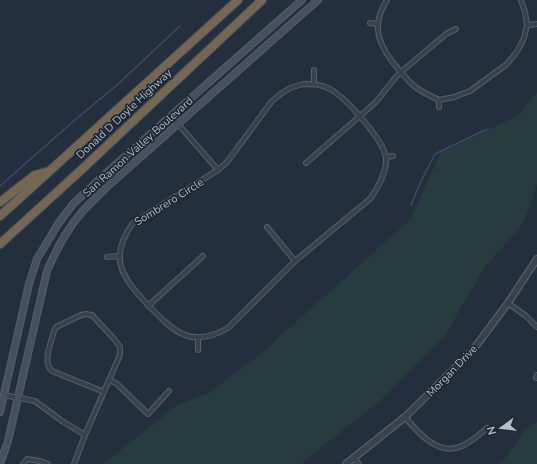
<svg xmlns="http://www.w3.org/2000/svg" width="537" height="464" viewBox="0 0 537 464" font-family="'Nunito Sans',sans-serif">
	<style>
		.green { fill: #263c3f }
		.lines { fill: none; stroke-linecap: round; stroke-linejoin: round }
		.stream { stroke: #394c67; stroke-width: 1.5 }
		.minor-casing { stroke: #565f6c; stroke-width: 6 }
		.tertiary-casing { stroke: #565f6c; stroke-width: 8 }
		.secondary-casing { stroke: #565f6c; stroke-width: 8 }
		.motorway-casing { stroke: #434c59; stroke-width: 10 }
		.minor { stroke: #38414e; stroke-width: 4 }
		.tertiary { stroke: #38414e; stroke-width: 5.5 }
		.secondary { stroke: #465061; stroke-width: 6 }
		.motorway { stroke: #746855; stroke-width: 8 }
		.labels { text-anchor: middle; dominant-baseline: central; stroke-width: 3.5; stroke-linejoin: round; paint-order: stroke }
		.street-label { font-size: 11px; fill: #b4bcc9; stroke: #1d2633 }
	</style>
	<rect width="100%" height="100%" fill="#242f3e"/>
	<!-- green -->
	<g class="green">
		<path d="M537,92V184L524,222L485,267L445,335L382,399L304,461L302,464H103L179,404L209,393L258,356L411,219L440,153L519,115Z"/>
		<path d="M537,422V464H499C513,452 520,430 537,422Z"/>
	</g>
	<g class="lines">
		<!-- stream -->
		<g class="stream">
			<path d="M0,186L76,119L117,85L180,26"/>
			<path d="M411,205L421,181L435,154L487,129"/>
		</g>
		<!-- minor casing -->
		<g class="minor-casing">
			<g id="minor">
				<path d="M387,0C369,27 380,48 399,70C404,75 409,82 414,86C422,92 430,96 439,100L454,97L470,91L507,64L518,50L524,38L527,25L525,12L521,0"/>
				<path d="M370,23L378,24"/>
				<path d="M527,25L537,24"/>
				<path d="M314,70V84"/>
				<path d="M303,84C313,84 321,84 330,89C346,98 384,140 386,158C387,172 378,187 371,198L295,261L228,328C191,349 174,332 149,306C123,279 107,258 133,223L218,170L227,162L272,101L282,93L290,88Z"/>
				<path d="M439,100V107"/>
				<path d="M171,116L218,170"/>
				<path d="M386,157L393,156"/>
				<path d="M306,163L376,102L395,78L401,72L446,34L456,29"/>
				<path d="M267,227L295,261"/>
				<path d="M107,257L120,256"/>
				<path d="M508,303L526,316L537,327"/>
				<path d="M148,306L203,256"/>
				<path d="M198,338V350"/>
				<path d="M536,378L537,375"/>
				<path d="M109,380L116,383L148,414L169,391"/>
				<path d="M4,395L35,401L62,421L85,435L74,464"/>
				<path d="M405,417C418,433 439,457 462,446C471,442 479,435 487,428"/>
				<path d="M85,435L120,355V347L115,340L92,315L86,314L81,315L56,327L54,331C51,343 42,362 52,371L104,392"/>
				<path d="M353,457L359,464"/>
				<path d="M23,464L27,459L40,461L48,464"/>
			</g>
		</g>
		<!-- tertiary casing -->
		<g class="tertiary-casing">
			<path id="tertiary" d="M346,464L405,417L473,350L508,303L537,259"/>
		</g>
		<!-- secondary casing -->
		<g class="secondary-casing">
			<g id="secondary">
				<path d="M0,412L29,284L37,259L58,224L73,204L103,176L302,0"/>
				<path d="M0,464L8,441L47,271C56,250 67,229 82,212C90,203 100,194 109,185L318,0"/>
			</g>
		</g>
		<!-- motorway casing -->
		<g class="motorway-casing">
			<g id="motorway">
				<path d="M0,202L35,175L46,172"/>
				<path d="M0,216L238,0"/>
				<path d="M0,244L79,172L262,0"/>
			</g>
		</g>
		<!-- minor -->
		<use href="#minor" class="minor"/>
		<!-- tertiary -->
		<use href="#tertiary" class="tertiary"/>
		<!-- secondary -->
		<use href="#secondary" class="secondary"/>
		<!-- motorway -->
		<use href="#motorway" class="motorway"/>
	</g>
	<g class="labels">
		<!-- street labels -->
		<g class="street-label">
			<text transform="translate(124 114) rotate(-43)">Donald D Doyle Highway</text>
			<text transform="translate(138 147) rotate(-42)">San Ramon Valley Boulevard</text>
			<text transform="translate(169 202) rotate(-32)">Sombrero Circle</text>
			<text transform="translate(452 371) rotate(-46)">Morgan Drive</text>
		</g>
	</g>
	<!-- north arrow -->
	<g transform="translate(501 428) rotate(255)" stroke="#1d2633" stroke-width="3" paint-order="stroke">
	<path d="M0-3L7 15L0 10L-7 15Z" fill="#b4bcc9"/>
	<text y="-6" font-size="11" font-weight="bold" text-anchor="middle" fill="#b4bcc9">N</text>
	</g>
</svg>
